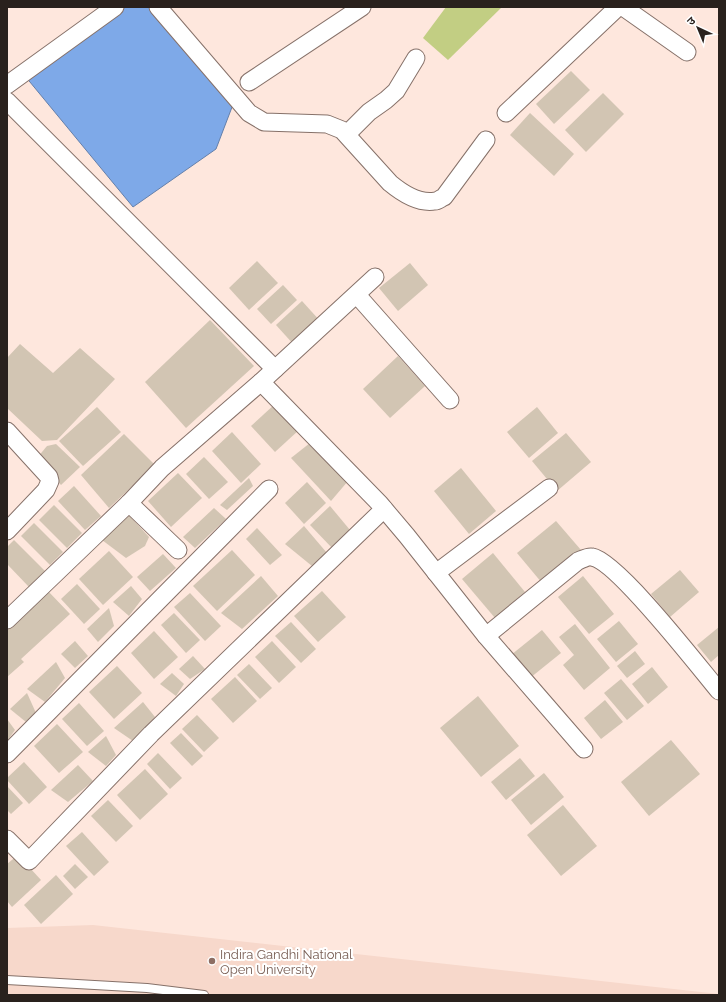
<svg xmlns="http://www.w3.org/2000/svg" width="726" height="1002" viewBox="0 0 726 1002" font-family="Raleway,'Noto Sans Devanagari',sans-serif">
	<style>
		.built { fill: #f7d8cb }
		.green { fill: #c2ce83 }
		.water { fill: #7ea9e8; stroke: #6480ab }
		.building { fill: #d2c5b3 }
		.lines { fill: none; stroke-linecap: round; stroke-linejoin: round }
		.lane-casing { stroke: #867169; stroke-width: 10 }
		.street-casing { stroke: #867169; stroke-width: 19 }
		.lane { stroke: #fff; stroke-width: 8 }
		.street { stroke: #fff; stroke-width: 17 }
		.education-dot { fill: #8d6e63; stroke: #fff; stroke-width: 1.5 }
		.labels { text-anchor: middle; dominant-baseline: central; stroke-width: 4; stroke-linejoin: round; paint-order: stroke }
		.education-label { font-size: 13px; fill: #785e54; stroke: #fff; text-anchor: start }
	</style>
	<rect width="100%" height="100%" fill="#fee7dd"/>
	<!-- built -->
	<path class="built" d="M93,925L719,994V995H7V928Z"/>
	<!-- green -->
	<path class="green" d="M446,7H502L448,60L423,38Z"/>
	<!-- water -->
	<path class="water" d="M118,7H158L237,94L216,149L133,207L25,76Z"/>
	<!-- building -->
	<g class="building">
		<path d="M571,71L590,90L554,124L536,104Z"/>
		<path d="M603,93L624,114L586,152L565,130Z"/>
		<path d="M530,113L574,154L554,176L510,135Z"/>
		<path d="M257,261L278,283L249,310L229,288Z"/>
		<path d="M410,263L428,285L398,311L379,288Z"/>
		<path d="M283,285L297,300L271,324L257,309Z"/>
		<path d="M302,301L321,322L295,346L276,325Z"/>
		<path d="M210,320L254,366L186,428L145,382Z"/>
		<path d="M20,344L53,373L80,348L115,379L57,440L42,441L7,408V358Z"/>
		<path d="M398,356L425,386L390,418L363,389Z"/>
		<path d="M275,404L299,430L275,452L251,426Z"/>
		<path d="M97,407L121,432L83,466L59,441Z"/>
		<path d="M537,407L558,433L529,458L507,432Z"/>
		<path d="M232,432L261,464L241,483L212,451Z"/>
		<path d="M566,433L591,462L557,491L532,461Z"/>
		<path d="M124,434L155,465L109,508L81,475Z"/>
		<path d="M310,443L348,481L331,501L291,458Z"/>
		<path d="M56,444L80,467L61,485L37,458L47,446Z"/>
		<path d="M204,457L228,482L209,499L186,474Z"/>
		<path d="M461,468L496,511L469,534L434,491Z"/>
		<path d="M178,473L202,498L171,527L148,501Z"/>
		<path d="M249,478L253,486L227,510L220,505Z"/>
		<path d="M307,482L326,503L304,524L285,503Z"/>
		<path d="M74,486L101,516L85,530L58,501Z"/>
		<path d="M54,505L82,533L67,548L39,520Z"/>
		<path d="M330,506L350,530L334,550L310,525Z"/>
		<path d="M214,508L226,519L195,548L183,537Z"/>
		<path d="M126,512L149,537L145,546L126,558L102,540Z"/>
		<path d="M556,521L581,550L542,583L517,553Z"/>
		<path d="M34,523L63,552L50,565L21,536Z"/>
		<path d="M304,526L327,553L312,566L285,544Z"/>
		<path d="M257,528L282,555L270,565L246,539Z"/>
		<path d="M14,540L45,571L29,587L7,564V547Z"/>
		<path d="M232,550L255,575L217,611L193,586Z"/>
		<path d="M109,551L133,577L103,605L79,579Z"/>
		<path d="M493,553L525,592L495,618L462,579Z"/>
		<path d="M163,554L176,568L150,591L137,577Z"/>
		<path d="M680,570L699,592L670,617L651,594Z"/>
		<path d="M261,576L278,596L242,629L221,613Z"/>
		<path d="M583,576L614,614L589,634L558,597Z"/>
		<path d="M77,584L100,609L84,624L61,599Z"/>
		<path d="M131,586L142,599L129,616L113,602Z"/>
		<path d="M47,590L70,614L21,659L24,662L7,677V629Z"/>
		<path d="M322,591L346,617L318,642L294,616Z"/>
		<path d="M190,593L221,626L205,641L174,607Z"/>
		<path d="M109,608L114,626L98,642L87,629Z"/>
		<path d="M174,613L200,640L186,653L161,625Z"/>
		<path d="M619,621L638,644L616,662L597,639Z"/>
		<path d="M291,622L316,649L301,663L275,636Z"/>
		<path d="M575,624L610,668L584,690L563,665L574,655L559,637Z"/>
		<path d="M719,627V655L711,662L697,645Z"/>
		<path d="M542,630L561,653L530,678L511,655Z"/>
		<path d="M154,631L178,657L154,679L131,653Z"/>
		<path d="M75,641L88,656L75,668L61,654Z"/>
		<path d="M272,641L296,667L279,683L255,657Z"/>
		<path d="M635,651L645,664L627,678L617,666Z"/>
		<path d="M193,656L205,669L190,679L179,669Z"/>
		<path d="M56,662L65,678L45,702L27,689Z"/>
		<path d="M249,664L272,688L260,699L237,675Z"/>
		<path d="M117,666L142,693L114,719L89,692Z"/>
		<path d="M652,667L668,687L648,704L632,684Z"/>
		<path d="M172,673L184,684L176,696L160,684Z"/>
		<path d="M235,677L257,701L233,723L211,699Z"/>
		<path d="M621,679L644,706L627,720L604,693Z"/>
		<path d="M27,693L36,713L26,722L10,709Z"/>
		<path d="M478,696L519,746L481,777L440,728Z"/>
		<path d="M605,700L623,722L601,739L584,718Z"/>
		<path d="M143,702L155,717L133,741L114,728Z"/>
		<path d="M79,703L104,731L87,746L62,719Z"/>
		<path d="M197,715L219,738L204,752L182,729Z"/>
		<path d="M7,719L15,730L7,741Z"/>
		<path d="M57,724L83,752L59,773L34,746Z"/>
		<path d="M181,733L203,756L192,766L170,743Z"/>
		<path d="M106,736L116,755L106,766L88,752Z"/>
		<path d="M671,740L700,774L649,816L621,782Z"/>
		<path d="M158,753L182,778L170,789L147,764Z"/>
		<path d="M520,758L535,776L506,800L491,782Z"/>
		<path d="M24,762L47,787L29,804L7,780V778Z"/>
		<path d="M78,765L93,781L68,802L51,790Z"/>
		<path d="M145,769L168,794L140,820L117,795Z"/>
		<path d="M544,773L564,797L531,825L511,800Z"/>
		<path d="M7,786L23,803L11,814L7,810Z"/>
		<path d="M108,800L133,826L116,842L91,816Z"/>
		<path d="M563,805L597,846L561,876L527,835Z"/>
		<path d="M82,832L109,862L94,876L66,846Z"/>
		<path d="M18,855L41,880L12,907L7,901V864Z"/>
		<path d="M75,864L88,877L75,889L63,876Z"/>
		<path d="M56,875L73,894L41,924L24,905Z"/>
	</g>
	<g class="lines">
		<!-- lane casing -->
		<g class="lane-casing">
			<path id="lane" d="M7,980L147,988L204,995"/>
		</g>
		<!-- street casing -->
		<g class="street-casing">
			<g id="street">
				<path d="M158,7L249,113L264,122L327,124L342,130L390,183C402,193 418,204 435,201C438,201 441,198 444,197L486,140"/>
				<path d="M623,7L687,52"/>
				<path d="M249,82L362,7"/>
				<path d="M7,85L115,7"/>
				<path d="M7,101L275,369"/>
				<path d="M506,113L618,7"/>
				<path d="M347,134L369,112L386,100L396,91L416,58"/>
				<path d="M357,295L450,400"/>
				<path d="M261,382L380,504L407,536L486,636L584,749"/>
				<path d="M7,431L49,477L50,481L46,490L7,531"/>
				<path d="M129,503L178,550"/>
				<path d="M436,573L549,488"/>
				<path d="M7,620L129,503L162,468L261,382L375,277"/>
				<path d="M486,636L578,561C583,559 588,556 592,557C617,561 699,667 719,691"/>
				<path d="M7,754L269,489"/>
				<path d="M7,839L29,861L151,734L384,509"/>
			</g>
		</g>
		<!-- lane -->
		<use href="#lane" class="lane"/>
		<!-- street -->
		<use href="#street" class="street"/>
	</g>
	<!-- markers -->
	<circle class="education-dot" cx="212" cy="961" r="4"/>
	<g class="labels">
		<!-- education labels -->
		<g class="education-label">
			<text x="220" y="954">Indira Gandhi National<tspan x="220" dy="15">Open University</tspan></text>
		</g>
	</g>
	<!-- border -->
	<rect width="726" height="1002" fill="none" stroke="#29211d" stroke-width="16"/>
	<!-- north arrow -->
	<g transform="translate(698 28) rotate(316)" stroke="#ffffff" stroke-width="3" paint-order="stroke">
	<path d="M0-3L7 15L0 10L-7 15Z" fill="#29211d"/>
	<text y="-6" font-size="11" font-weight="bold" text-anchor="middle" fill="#29211d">उ</text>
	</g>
</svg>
